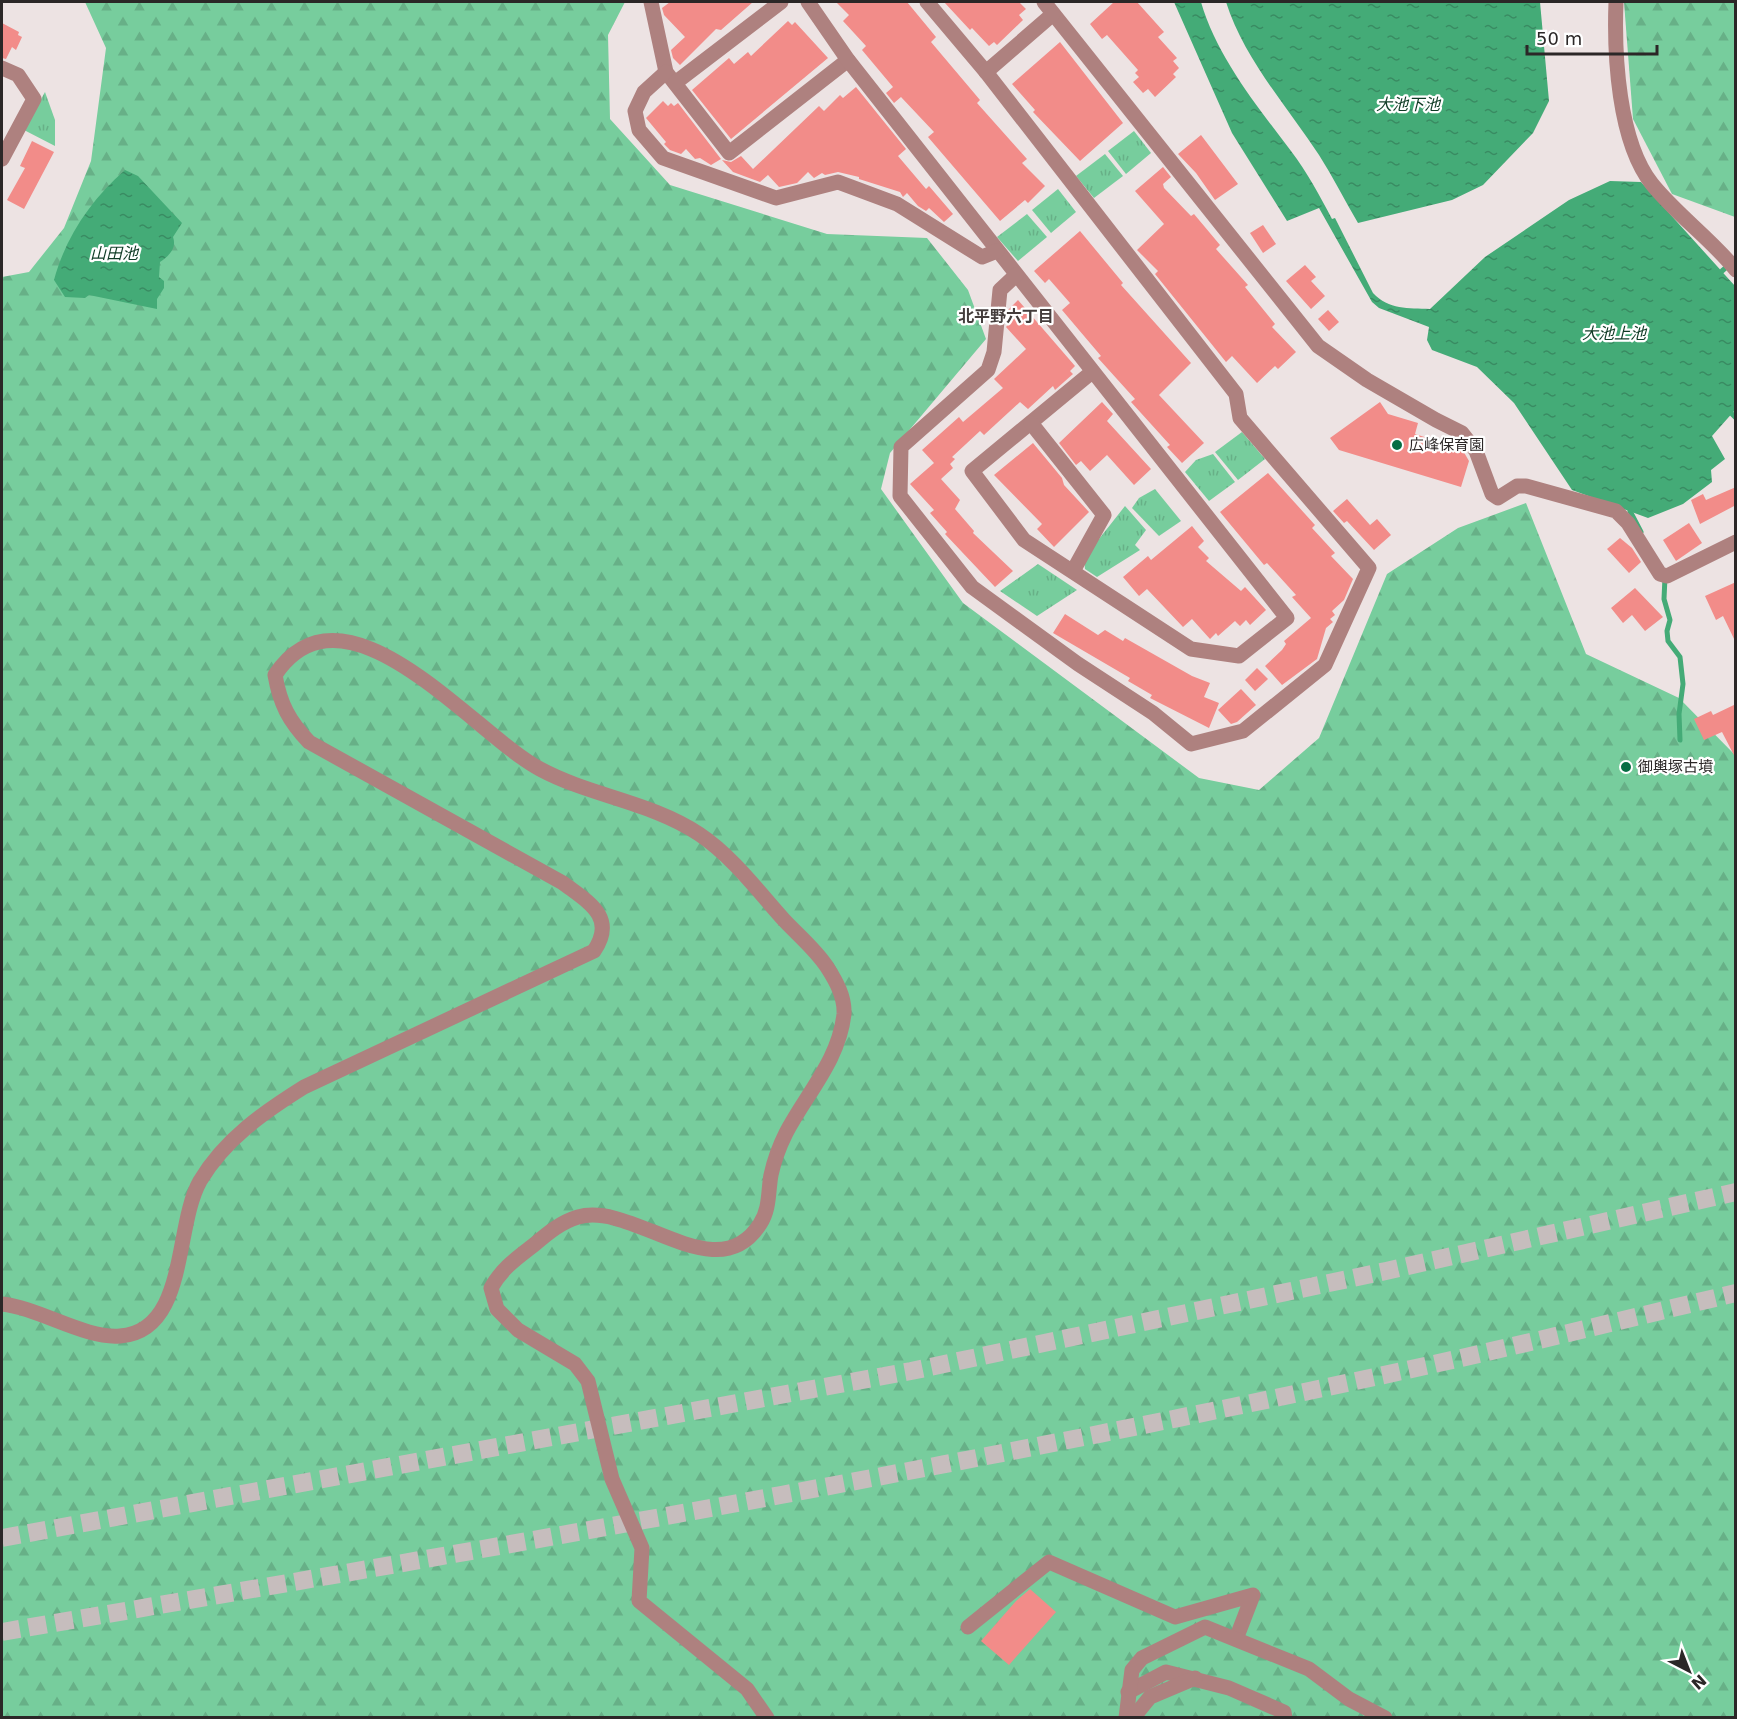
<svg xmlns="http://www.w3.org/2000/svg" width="1737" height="1719" viewBox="0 0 1737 1719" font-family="'DejaVu Sans','Noto Sans JP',sans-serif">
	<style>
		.forest { fill: url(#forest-firs) }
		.park { fill: url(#park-tufts) }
		.water { fill: url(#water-ripples) }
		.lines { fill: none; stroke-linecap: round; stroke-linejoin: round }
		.stream { stroke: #44ab77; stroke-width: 5 }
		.building { fill: #f28c89 }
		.highway-tunnel { stroke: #c6bdbd; stroke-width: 18; stroke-dasharray: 18 9; stroke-linecap: butt }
		.minor { stroke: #ae817f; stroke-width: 15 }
		.poi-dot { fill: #066d43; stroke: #fff; stroke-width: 2 }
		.labels { text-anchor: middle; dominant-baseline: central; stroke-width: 4.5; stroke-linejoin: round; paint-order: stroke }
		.poi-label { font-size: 15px; fill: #2b2727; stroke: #fff; text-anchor: start }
		.water-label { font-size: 16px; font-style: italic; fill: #0f3b25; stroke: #fff }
		.neighbourhood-label { font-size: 16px; font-weight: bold; fill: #443d3c; stroke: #fff }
	</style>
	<defs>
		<pattern id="forest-firs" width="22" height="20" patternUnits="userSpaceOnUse" patternTransform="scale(1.5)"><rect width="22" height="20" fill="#77cd9d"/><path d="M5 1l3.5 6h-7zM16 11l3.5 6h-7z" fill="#67b087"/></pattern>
		<pattern id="park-tufts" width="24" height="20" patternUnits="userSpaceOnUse" patternTransform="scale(1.5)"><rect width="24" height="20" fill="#77cd9d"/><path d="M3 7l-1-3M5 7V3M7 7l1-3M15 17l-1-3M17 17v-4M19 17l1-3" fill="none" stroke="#67b087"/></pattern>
		<pattern id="water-ripples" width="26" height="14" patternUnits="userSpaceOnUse" patternTransform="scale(1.5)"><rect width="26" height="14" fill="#44ab77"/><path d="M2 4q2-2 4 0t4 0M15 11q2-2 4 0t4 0" fill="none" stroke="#398b62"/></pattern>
	</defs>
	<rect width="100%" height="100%" fill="#ede3e3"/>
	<!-- forest -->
	<g class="forest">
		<path d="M85,2H625L608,35L610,119L670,185L827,234L927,238L968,290L986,339L890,453L881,489L963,603L1199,778L1259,790L1319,738L1387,574L1458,528L1526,503L1586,654L1679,698L1735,755V1717L2,1718V277L29,272L64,228L91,161L106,48Z"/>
		<path d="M1624,2H1735V217L1672,194L1633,119Z"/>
	</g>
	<!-- park -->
	<g class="park">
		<path d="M45,92L55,120V146L24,130Z"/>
		<path d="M1134,131L1151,153L1126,174L1108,151Z"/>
		<path d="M1105,154L1123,176L1094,198L1076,176Z"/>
		<path d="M1058,189L1076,212L1051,233L1032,210Z"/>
		<path d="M1027,214L1047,237L1018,261L997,237Z"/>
		<path d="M1242,432L1265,459L1238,480L1215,452Z"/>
		<path d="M1213,454L1235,482L1209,501L1185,472L1196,460Z"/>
		<path d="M1155,489L1181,521L1159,536L1132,508L1139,498Z"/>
		<path d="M1125,506L1146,530L1135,545L1140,550L1097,577L1085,569L1084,558Z"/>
		<path d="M1038,564L1077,590L1037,616L1000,591Z"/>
	</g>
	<!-- water -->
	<g class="water">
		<path d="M1174,2H1201C1217,57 1257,106 1291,151C1307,172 1320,196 1332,219L1335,218L1373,293C1389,310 1408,308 1430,309L1485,257L1569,200L1610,181L1641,182L1735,286V410L1712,436L1725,459L1711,470L1712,482L1683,504L1648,518L1572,490L1514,403L1477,367L1432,350L1427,340L1429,327L1379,308L1372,302L1319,208L1287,221L1232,133Z"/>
		<path d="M1226,2H1540L1549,101L1533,133L1483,185L1452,200L1358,223C1345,201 1333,177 1319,155C1287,106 1244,59 1226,2Z"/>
		<path d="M125,170L138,176L182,223L173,237C177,248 169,256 160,262L159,277L164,281V288L157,299V309L89,295L85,298L65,297L54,280C66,236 91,200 125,170Z"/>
	</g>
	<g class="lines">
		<!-- stream -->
		<g class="stream">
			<path d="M1722,271L1730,264"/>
			<path d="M1732,414L1736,418"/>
			<path d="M1630,511L1641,532"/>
			<path d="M1665,577L1664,599L1670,620L1667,631L1668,641L1680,657L1683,684L1679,714L1680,740"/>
		</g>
	</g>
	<!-- building -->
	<g class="building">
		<path d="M670,2H753L721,30L716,29L680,65L673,58L671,50L685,37L664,15L662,8Z"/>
		<path d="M836,2H907L936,37L931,42L980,100L977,103L1027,159L1022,163L1045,186L1028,203L1025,200L1000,221L928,137L934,132L901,97L894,103L886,93L893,87L862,50L866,46L843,21L849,15Z"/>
		<path d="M944,2H1019L1026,9L1019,15L1023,20L997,45L994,42L989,46L972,28L970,30Z"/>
		<path d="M1114,2H1137L1164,32L1158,37L1177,58L1173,61L1179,68L1173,74L1176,77L1155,97L1148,89L1143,93L1133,82L1139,77L1135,73L1138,70L1107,35L1102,39L1090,24Z"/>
		<path d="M788,21L792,25L795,22L828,58L731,139L692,90L729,58L734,64L748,52L751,56Z"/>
		<path d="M2,23L19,32L18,35L22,37L16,50L12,47L6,59L2,58Z"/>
		<path d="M1060,42L1123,123L1080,161L1033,112L1035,110L1012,84Z"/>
		<path d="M856,87L906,149L898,156L926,189L929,186L953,214L944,222L929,208L926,211L918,206L907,193L903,197L900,192L859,179V177L838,172L825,175L822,173L814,178L808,172L797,183L779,187L768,175L760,182L733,172L722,160L731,162L741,156L753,169L819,106L824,111L840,95L843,98Z"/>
		<path d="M663,101L668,106L671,103L674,106L678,103L721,159L711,165L700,158L695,159L686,149L681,154L670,150L664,144L666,142L646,118Z"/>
		<path d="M1201,135L1238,184L1215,200L1196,173L1178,154Z"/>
		<path d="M32,141L54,152L24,209L7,200L25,168L20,166Z"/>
		<path d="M1163,167L1171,177L1163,184L1164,188L1191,216L1194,214L1220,245L1216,249L1248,285L1245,287L1275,324L1272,327L1296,352L1278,369L1275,366L1257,383L1232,356L1226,362L1155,274L1158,271L1137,250L1164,224L1135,191Z"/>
		<path d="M1263,225L1276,244L1263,253L1250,233Z"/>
		<path d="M1080,231L1123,283L1121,285L1191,363L1159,395L1204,443L1182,463L1167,447L1170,445L1131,402L1135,399L1098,358L1101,356L1062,310L1070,303L1049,279L1045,283L1034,271Z"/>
		<path d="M1305,265L1316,277L1311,281L1325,296L1311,309L1286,281Z"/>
		<path d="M1018,300L1075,366L1070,371L1073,374L1055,390L1053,386L1028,409L1020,402L984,435L980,431L952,457L955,459L950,464L953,468L941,479L960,500L955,509L974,531L973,533L1013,571L995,587L945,534L947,532L930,513L934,510L910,484L934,463L922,450L959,417L963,422L1003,388L994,379L1026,349L1006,327L1014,318L1008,310Z"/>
		<path d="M1328,310L1339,322L1329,331L1318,319Z"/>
		<path d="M1102,402L1113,414L1107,421L1151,469L1134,485L1107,455L1090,471L1081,461L1076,465L1059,443Z"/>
		<path d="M1380,402L1388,414L1418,423L1415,434L1462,449L1469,461L1461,487L1339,450L1330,438Z"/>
		<path d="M1033,443L1062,478L1064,485L1089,512L1054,547L1037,529L1042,524L994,475Z"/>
		<path d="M1268,473L1315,525L1312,528L1335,553L1331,556L1353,579L1344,600L1332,611L1335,615L1330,619L1333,622L1326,628L1317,659L1282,685L1265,666L1282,650L1286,644L1284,641L1311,618L1292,597L1296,595L1267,563L1264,565L1220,512Z"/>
		<path d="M1736,487V505L1700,524L1691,500L1703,494L1706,500Z"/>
		<path d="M1347,499L1370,525L1377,519L1391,535L1374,550L1347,521L1344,523L1333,511Z"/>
		<path d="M1689,523L1702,543L1676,561L1663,540Z"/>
		<path d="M1192,526L1204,541L1198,547L1209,558L1206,561L1241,591L1245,587L1266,610L1250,625L1246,620L1240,626L1235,621L1218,636L1216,633L1210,639L1192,619L1183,627L1147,589L1139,596L1123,577L1148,556L1151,560Z"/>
		<path d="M1620,538L1632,548L1641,562L1629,573L1607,549Z"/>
		<path d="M1736,582V643L1723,616L1716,620L1705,596Z"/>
		<path d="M1635,588L1663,617L1645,631L1632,615L1623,623L1611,608Z"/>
		<path d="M1065,614L1098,635L1105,630L1123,641L1125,638L1192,676L1210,683L1204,697L1219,703L1209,728L1150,698L1152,695L1128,681L1130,678L1053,633Z"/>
		<path d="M1257,668L1268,679L1255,691L1245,680Z"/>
		<path d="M1241,689L1256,705L1237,722L1231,724L1218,710Z"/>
		<path d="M1736,704V759L1722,732L1704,740L1694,719L1711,711L1713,715Z"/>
		<path d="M1030,1589L1056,1612L1009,1665L981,1641L1016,1601Z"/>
	</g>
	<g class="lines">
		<!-- highway-tunnel -->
		<g class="highway-tunnel">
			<path d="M2,1538L911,1371L1386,1271L1736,1192"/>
			<path d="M2,1632C471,1552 941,1471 1407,1370C1517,1346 1626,1319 1736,1293"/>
		</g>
		<!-- minor -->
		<g class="minor">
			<path d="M651,2L666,72L729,153L848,60"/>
			<path d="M808,2L848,60L1287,618L1239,656L1191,649L1024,540L972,471L1092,372"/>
			<path d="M927,2L986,72L1236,394L1240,418L1369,568L1325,665L1243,731L1191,744L1153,713L1078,664L972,587L900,496L901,447L988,370L994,352L1000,290L1016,275"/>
			<path d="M1044,2L1318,346L1367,380L1436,420L1462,433L1476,451L1492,494L1498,498L1517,486H1526L1616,511L1628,523L1660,574L1667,576L1736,542"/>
			<path d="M1616,2C1614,54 1618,141 1652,184C1677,215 1711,239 1736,270"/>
			<path d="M2,68L18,75L34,99L2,159"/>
			<path d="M666,72L644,92L635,111L639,130L663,158L776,198L838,182L897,204L982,257L997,251"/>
			<path d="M986,72L1053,14"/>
			<path d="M675,83L781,2"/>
			<path d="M1031,423L1104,515L1073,571"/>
			<path d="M2,1304C39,1308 85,1339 120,1336C188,1331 174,1227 200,1181C225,1139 264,1112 304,1087L594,951C617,917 588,902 563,883L309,742C289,721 280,704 275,675C345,570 475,735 540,769C590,796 651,802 699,834C732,856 758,891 784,920C798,935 816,950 827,967C836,981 845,997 844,1014C839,1060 807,1093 786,1133C780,1145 774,1161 771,1175C768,1191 770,1209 760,1224C717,1292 634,1201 578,1217C561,1222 548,1233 535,1244C517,1258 502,1268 491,1288L497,1309L518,1330L575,1364L588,1381L612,1479L642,1548L639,1601L747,1689L767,1718"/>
			<path d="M968,1627L1049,1562L1175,1617L1253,1595L1236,1639"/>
			<path d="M1128,1692L1166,1672L1229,1688L1284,1712L1285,1718"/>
			<path d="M1126,1718L1132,1670L1142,1658L1205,1627L1309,1669L1349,1699L1385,1718"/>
			<path d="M1133,1718L1150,1697L1195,1678"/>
		</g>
	</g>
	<!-- markers -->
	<g class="poi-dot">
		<circle cx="1397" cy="445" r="6"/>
		<circle cx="1626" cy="767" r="6"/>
	</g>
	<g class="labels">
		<!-- poi labels -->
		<g class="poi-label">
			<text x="1409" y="445">広峰保育園</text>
			<text x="1638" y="767">御輿塚古墳</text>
		</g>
		<!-- water labels -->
		<g class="water-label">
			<text x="1408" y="104">大池下池</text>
			<text x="114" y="253">山田池</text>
			<text x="1614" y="333">大池上池</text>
		</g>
		<!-- neighbourhood labels -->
		<g class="neighbourhood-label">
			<text x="1006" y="316">北平野六丁目</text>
		</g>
	</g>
	<!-- border -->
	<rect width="1737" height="1719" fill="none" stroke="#2b2727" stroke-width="6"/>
	<!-- north arrow -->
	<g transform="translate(1689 1671) rotate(138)" stroke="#ffffff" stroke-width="4.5" paint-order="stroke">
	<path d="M0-4.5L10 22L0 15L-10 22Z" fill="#2b2727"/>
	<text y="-9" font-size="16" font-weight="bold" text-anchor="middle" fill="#2b2727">N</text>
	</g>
	<!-- scale -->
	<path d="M1527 45v9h130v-9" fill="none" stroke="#2b2727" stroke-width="3"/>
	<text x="1536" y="45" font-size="18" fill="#2b2727" stroke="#ffffff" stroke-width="4.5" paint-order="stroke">50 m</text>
</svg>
